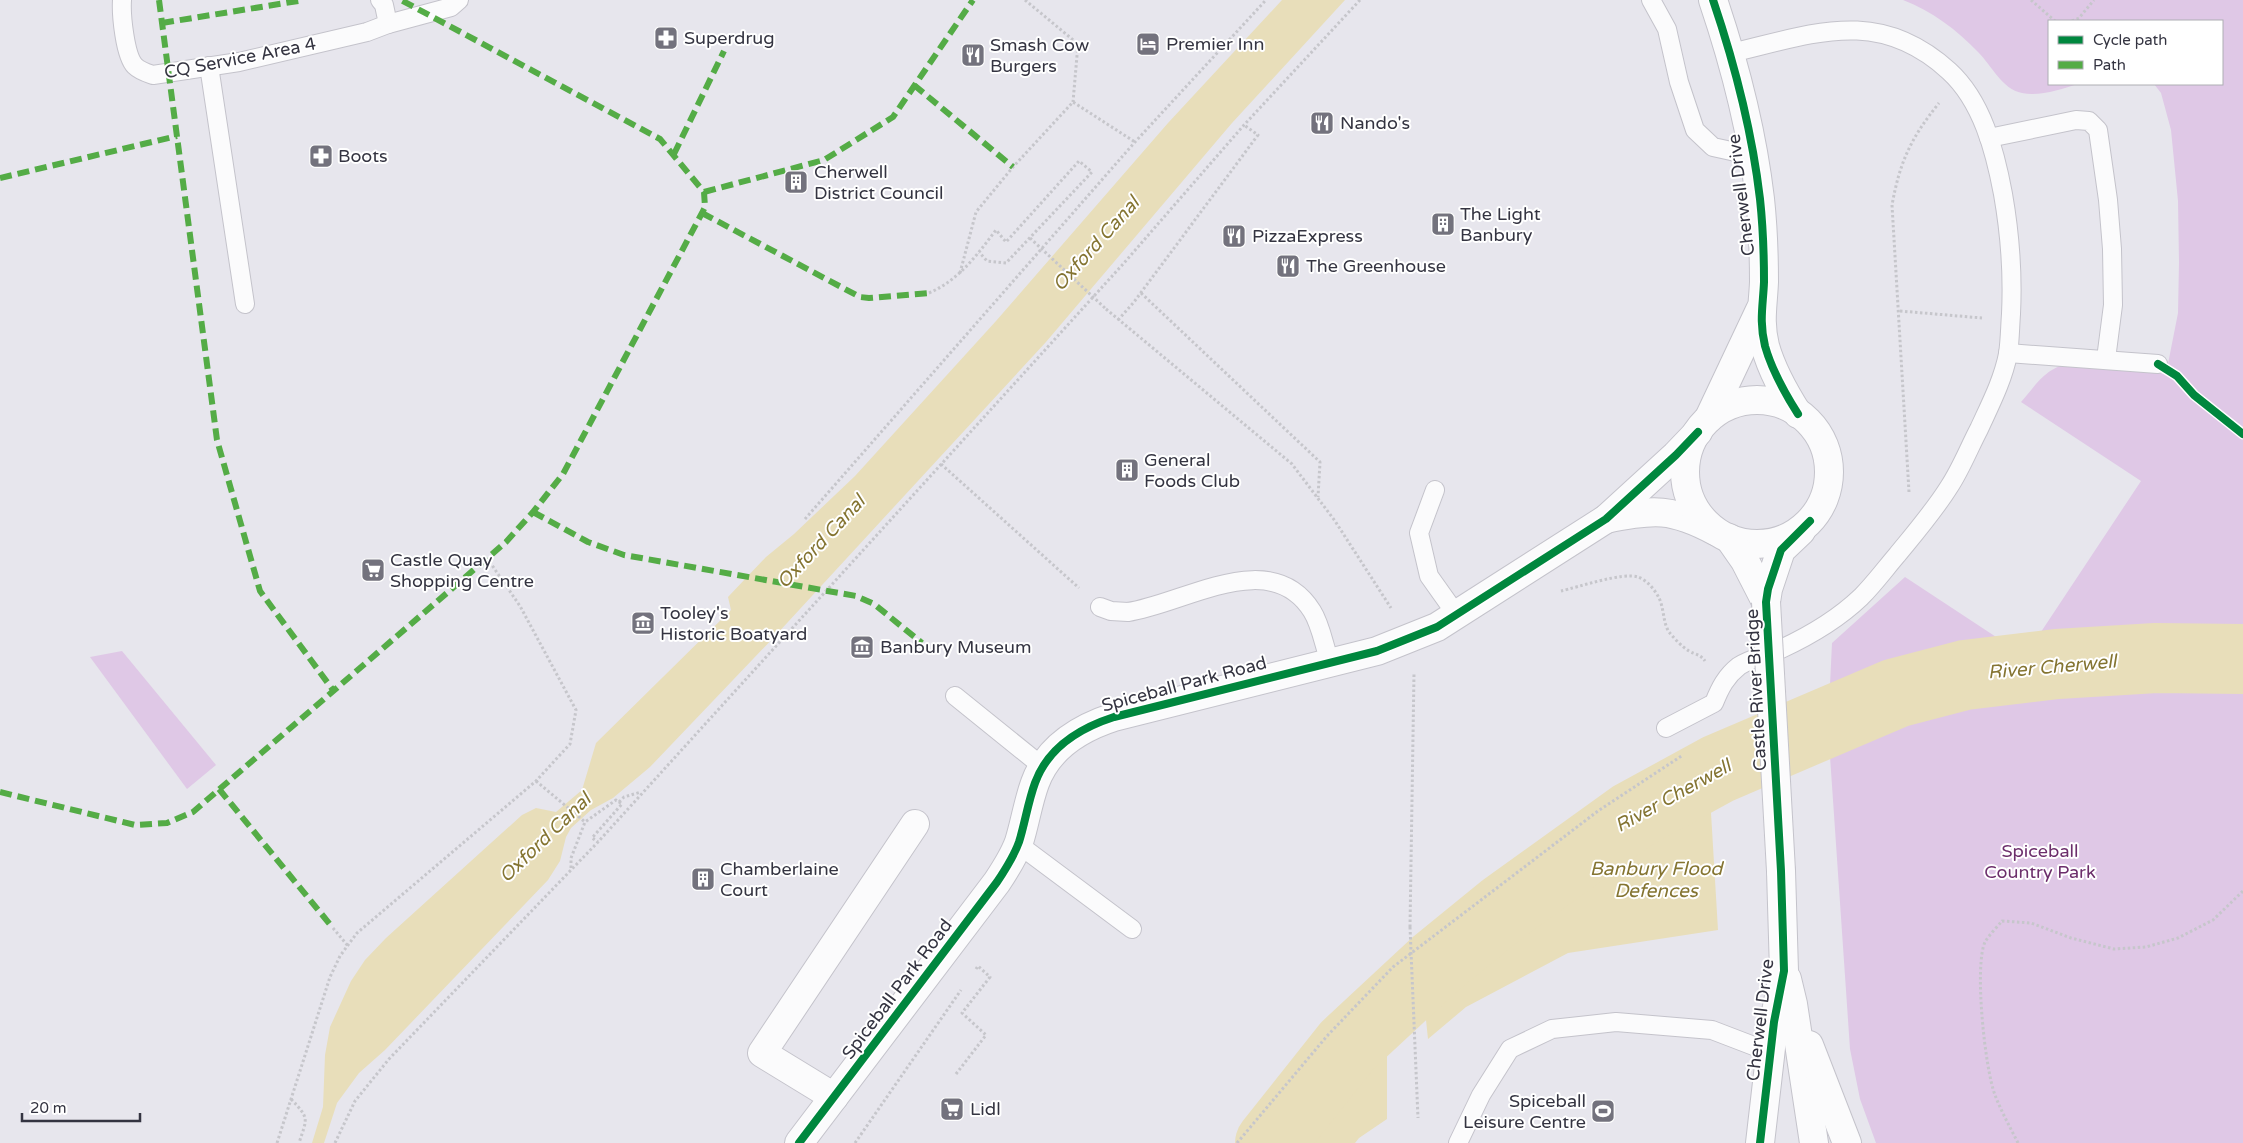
<svg xmlns="http://www.w3.org/2000/svg" width="2243" height="1143" viewBox="0 0 2243 1143" font-family="'Varela Round',sans-serif">
	<style>
		.green { fill: #dfc8e6 }
		.water { fill: #e8deba }
		.lines { fill: none; stroke-linecap: round; stroke-linejoin: round }
		.river { stroke: #e8deba; stroke-width: 70 }
		.service-casing { stroke: #c4c3cb; stroke-width: 20 }
		.minor-casing { stroke: #c4c3cb; stroke-width: 30 }
		.tertiary-casing { stroke: #c4c3cb; stroke-width: 30 }
		.path { stroke: #c6c6cb; stroke-width: 3; stroke-dasharray: 2.5 2.5; stroke-linecap: butt }
		.service { stroke: #fbfbfc; stroke-width: 18 }
		.minor { stroke: #fbfbfc; stroke-width: 28 }
		.tertiary { stroke: #fbfbfc; stroke-width: 28 }
		.tertiary-bridge-casing { stroke: #c4c3cb; stroke-width: 30; stroke-linecap: butt }
		.path-bridge { stroke: #c6c6cb; stroke-width: 3; stroke-dasharray: 2.5 2.5; stroke-linecap: butt }
		.tertiary-bridge { stroke: #fbfbfc; stroke-width: 28 }
		.quiet { stroke: #54ac46; stroke-width: 6; stroke-dasharray: 12 6; stroke-linecap: butt }
		.cycleway-casing { stroke: #fff; stroke-width: 11 }
		.cycleway { stroke: #00873e; stroke-width: 8 }
		.labels { text-anchor: middle; dominant-baseline: central; stroke-width: 4; stroke-linejoin: round; paint-order: stroke }
		.poi-label { font-size: 18px; fill: #343441; stroke: #fff; text-anchor: start }
		.street-label { font-size: 18px; fill: #343441; stroke: #fff }
		.park-label { font-size: 18px; fill: #6c2e6b; stroke: #fff }
		.water-label { font-size: 19px; font-style: italic; fill: #847431; stroke: #fff }
	</style>
	<rect width="100%" height="100%" fill="#e7e6ed"/>
	<!-- green -->
	<g class="green">
		<path d="M1903,0H2243V1143H1876L1860,1099L1850,1049L1828,727L1832,643L1905,577L2025,656L2141,481L2021,402C2038,383 2046,366 2074,363L2166,374L2178,313L2179,262L2178,201L2171,130L2161,93L2154,84H2222V21H2049V84H2078C2062,89 2039,97 2022,93C2002,89 1992,66 1978,52C1957,30 1932,11 1903,0Z"/>
		<path d="M122,651L216,765L187,789L90,657Z"/>
	</g>
	<!-- water -->
	<g class="water">
		<path d="M1282,0H1345L1232,123L1046,342L776,635L650,767L613,798L591,810L571,828L566,837L560,861L548,880L385,1050L359,1073L337,1103L324,1143H312L323,1107L325,1055L330,1027L351,981L365,960L386,938L522,815L536,808L556,812L582,790L596,743L731,610L728,597L766,557L794,534L855,476L996,321L1168,123Z"/>
		<path d="M1710,796L1718,930L1568,953L1466,1007L1428,1039L1423,991L1530,899L1639,822Z"/>
		<path d="M1387,1025V1119L1359,1138L1355,1143H1281L1308,1108Z"/>
	</g>
	<g class="lines">
		<!-- river -->
		<path class="river" d="M1270,1143L1347,1046L1434,965L1504,908L1632,816L1718,769L1896,693L1965,675L2057,664L2156,658L2243,659"/>
		<!-- service casing -->
		<g class="service-casing">
			<g id="service">
				<path d="M122,0C121,15 125,56 135,66C140,71 147,73 153,75L239,62L367,32L388,24L384,5L380,0"/>
				<path d="M1651,0L1667,29L1679,82L1695,130L1713,147L1754,156"/>
				<path d="M388,24L451,7L459,0"/>
				<path d="M209,66L245,304"/>
				<path d="M1989,138L2076,120L2089,121L2098,130L2108,200L2112,249L2113,305L2106,359"/>
				<path d="M2008,353L2158,364"/>
				<path d="M1435,490L1419,533L1429,576L1456,614"/>
				<path d="M1100,607L1111,611L1128,612C1184,604 1271,545 1312,611C1321,625 1324,646 1330,662"/>
				<path d="M955,696L1043,767"/>
				<path d="M1666,728L1714,703C1720,688 1726,676 1739,666C1751,658 1768,655 1781,649C1809,636 1838,619 1861,597C1874,584 1885,569 1897,555C1915,533 1934,511 1949,487C1961,469 1969,448 1979,429C1990,405 2003,380 2008,354C2010,341 2010,327 2011,314C2013,273 2010,234 2003,194C1995,151 1982,101 1949,71C1878,6 1813,34 1731,53"/>
				<path d="M1018,844L1132,929"/>
				<path d="M1458,1143L1481,1095L1510,1049L1552,1029L1616,1022L1712,1030L1772,1053"/>
			</g>
		</g>
		<!-- minor casing -->
		<g class="minor-casing">
			<g id="minor">
				<path d="M1606,519C1654,509 1672,508 1715,531"/>
				<path d="M834,1097L762,1053L915,824"/>
				<path d="M799,1143L997,882C1005,870 1014,856 1019,842C1025,823 1028,802 1035,783C1048,747 1080,728 1114,717L1377,651L1437,627L1606,519L1676,455L1698,432"/>
			</g>
		</g>
		<!-- tertiary casing -->
		<g class="tertiary-casing">
			<g id="tertiary">
				<path d="M1713,0C1735,65 1752,131 1760,199C1763,227 1764,254 1764,282C1763,306 1759,321 1765,346C1772,371 1784,392 1798,414"/>
				<circle cx="1757" cy="472" r="72"/>
				<path d="M1709,418L1760,310"/>
				<path d="M1729,538L1745,561L1766,602"/>
				<path d="M1766,602L1768,589L1781,550L1801,531"/>
				<path d="M1787,979L1793,1004L1814,1143"/>
				<path d="M1809,1045L1847,1143"/>
				<path d="M1760,1143L1774,1022L1784,971L1781,871"/>
			</g>
		</g>
		<!-- path -->
		<g class="path">
			<path d="M1025,0L1078,44L1073,102"/>
			<path d="M2031,0L2055,21"/>
			<path d="M2072,21L2079,18L2094,0"/>
			<path d="M960,273L976,212L1013,167L1073,102L1135,142"/>
			<path d="M929,293C959,280 977,255 996,230L1006,242L1079,161L1092,172L1006,263L987,261L979,252"/>
			<path d="M1141,293L1320,462L1318,497"/>
			<path d="M1106,309L1292,464L1335,521L1391,608"/>
			<path d="M1900,311L1982,318"/>
			<path d="M1118,320L1134,302L1258,135L1244,125"/>
			<path d="M941,464L1079,588"/>
			<path d="M1909,492L1892,205C1900,161 1911,138 1939,103"/>
			<path d="M805,519L1135,142L1266,0"/>
			<path d="M1561,591C1578,587 1623,572 1638,577C1647,580 1655,590 1659,598C1664,608 1663,623 1669,632C1674,638 1682,647 1689,651C1696,655 1700,654 1705,661"/>
			<path d="M536,781L585,822"/>
			<path d="M619,802L624,797L641,792"/>
			<path d="M571,868V858L585,822L616,800L622,804L592,838L598,842"/>
			<path d="M1410,927L1414,673"/>
			<path d="M333,928L348,946"/>
			<path d="M956,1074L986,1035L962,1013L990,977L978,966L976,969"/>
			<path d="M291,1099C310,1119 307,1118 299,1143"/>
			<path d="M277,1143L330,977L340,956L357,933L536,781L570,744L576,710L520,606L487,558"/>
			<path d="M335,1143L355,1101L389,1059L598,842L1124,263L1244,125L1360,0"/>
			<path d="M855,1143L961,990"/>
			<path d="M1237,1143L1327,1036L1393,967L1598,811L1683,755"/>
			<path d="M2018,1143C2010,1127 2001,1111 1995,1095C1985,1069 1974,966 1985,942C1989,935 1997,927 2002,921L2031,923L2071,938L2114,949L2146,947L2178,938L2213,920L2243,891"/>
		</g>
		<!-- service -->
		<use href="#service" class="service"/>
		<!-- minor -->
		<use href="#minor" class="minor"/>
		<!-- tertiary -->
		<use href="#tertiary" class="tertiary"/>
		<!-- tertiary-bridge casing -->
		<g class="tertiary-bridge-casing">
			<path id="tertiary-bridge" d="M1766,602L1781,871"/>
		</g>
		<!-- path-bridge -->
		<g class="path-bridge">
			<path d="M1030,238L1106,309"/>
			<path d="M1410,927L1418,1118"/>
		</g>
		<!-- tertiary-bridge -->
		<use href="#tertiary-bridge" class="tertiary-bridge"/>
		<!-- quiet -->
		<g class="quiet">
			<path d="M159,0L217,440L260,591L333,690"/>
			<path d="M162,23L304,0"/>
			<path d="M914,85L1013,167"/>
			<path d="M674,154L724,51"/>
			<path d="M0,178L177,136"/>
			<path d="M704,192L824,160L893,117L973,0"/>
			<path d="M702,213L860,297L869,298L929,293"/>
			<path d="M533,512L588,542L624,555L856,596L874,604L922,643"/>
			<path d="M219,789L333,928"/>
			<path d="M0,792L135,825L167,823L193,812L506,542L533,512L563,474L702,213L705,207L704,192L660,139L401,0"/>
		</g>
		<!-- cycleway casing -->
		<g class="cycleway-casing">
			<g id="cycleway">
				<path d="M1713,0C1735,65 1752,131 1760,199C1763,227 1764,254 1764,282C1763,306 1759,321 1765,346C1772,371 1784,392 1798,414"/>
				<path d="M2158,364L2177,376L2194,395L2243,434"/>
				<path d="M799,1143L997,882C1005,870 1014,856 1019,842C1025,823 1028,802 1035,783C1048,747 1080,728 1114,717L1377,651L1437,627L1606,519L1676,455L1698,432"/>
				<path d="M1760,1143L1774,1022L1784,971L1781,871L1766,602L1768,589L1781,550L1810,521"/>
			</g>
		</g>
		<!-- cycleway -->
		<use href="#cycleway" class="cycleway"/>
	</g>
	<!-- icons -->
	<defs>
		<g id="pharmacy-square" transform="scale(1.25)"><rect x="-9" y="-9" width="18" height="18" rx="4" fill="#73727d" stroke="#fff"/><path d="M-2-6h4v4h4v4h-4v4h-4v-4h-4v-4h4Z" fill="#fff"/></g>
		<g id="hotel-square" transform="scale(1.25)"><rect x="-9" y="-9" width="18" height="18" rx="4" fill="#73727d" stroke="#fff"/><path d="M-6-4.5h1.5V1H6V5H4.5V3h-9V5H-6ZM-4 0a1.8 1.8 0 1 1 3.6 0ZM.5 0V-2.5h3Q6-2.5 6 0Z" fill="#fff"/></g>
		<g id="restaurant-square" transform="scale(1.25)"><rect x="-9" y="-9" width="18" height="18" rx="4" fill="#73727d" stroke="#fff"/><path d="M-5-6h1v4h1v-4h1v4h1v-4h1v5L-1.5 .5V6h-2V.5L-5-1ZM5-6V6H3V1.5H1.5Q1.5-4 5-6Z" fill="#fff"/></g>
		<g id="building-square" transform="scale(1.25)"><rect x="-9" y="-9" width="18" height="18" rx="4" fill="#73727d" stroke="#fff"/><path d="M-4-6H4V6H1V3H-1V6H-4ZM-2.5-4.3h1.7v1.8h-1.7ZM.8-4.3h1.7v1.8H.8ZM-2.5-1h1.7V.8h-1.7ZM.8-1h1.7V.8H.8Z" fill="#fff"/></g>
		<g id="supermarket-square" transform="scale(1.25)"><rect x="-9" y="-9" width="18" height="18" rx="4" fill="#73727d" stroke="#fff"/><path d="M-6-5.5h2.5l.6 2H6L4.5 2H-2.5L-4.4-4H-6ZM-1.5 3.2a1.3 1.3 0 1 0 .1 0ZM3 3.2a1.3 1.3 0 1 0 .1 0Z" fill="#fff"/></g>
		<g id="museum-square" transform="scale(1.25)"><rect x="-9" y="-9" width="18" height="18" rx="4" fill="#73727d" stroke="#fff"/><path d="M0-6L6-3V-2H-6V-3ZM-5-1h2V3h-2ZM-1-1h2V3h-2ZM3-1h2V3H3ZM-6 4H6V6H-6Z" fill="#fff"/></g>
		<g id="stadium-square" transform="scale(1.25)"><rect x="-9" y="-9" width="18" height="18" rx="4" fill="#73727d" stroke="#fff"/><path d="M0-5a6.5 5 0 1 0 0 10a6.5 5 0 1 0 0-10ZM-3.5-1.8h7v3.6h-7Z" fill="#fff"/></g>
	</defs>
	<g fill-rule="evenodd">
		<use href="#pharmacy-square" x="666" y="38"/>
		<use href="#hotel-square" x="1148" y="44"/>
		<use href="#restaurant-square" x="973" y="55"/>
		<use href="#restaurant-square" x="1322" y="123"/>
		<use href="#pharmacy-square" x="321" y="156"/>
		<use href="#building-square" x="796" y="182"/>
		<use href="#building-square" x="1443" y="224"/>
		<use href="#restaurant-square" x="1234" y="236"/>
		<use href="#restaurant-square" x="1288" y="266"/>
		<use href="#building-square" x="1127" y="470"/>
		<use href="#supermarket-square" x="373" y="570"/>
		<use href="#museum-square" x="643" y="623"/>
		<use href="#museum-square" x="862" y="647"/>
		<use href="#building-square" x="703" y="879"/>
		<use href="#supermarket-square" x="952" y="1109"/>
		<use href="#stadium-square" x="1603" y="1111"/>
	</g>
	<g class="labels">
		<!-- poi labels -->
		<g class="poi-label">
			<text x="684" y="38">Superdrug</text>
			<text x="1166" y="44">Premier Inn</text>
			<text x="990" y="45">Smash Cow<tspan x="990" dy="21">Burgers</tspan></text>
			<text x="1340" y="123">Nando's</text>
			<text x="338" y="156">Boots</text>
			<text x="814" y="172">Cherwell<tspan x="814" dy="21">District Council</tspan></text>
			<text x="1460" y="214">The Light<tspan x="1460" dy="21">Banbury</tspan></text>
			<text x="1252" y="236">PizzaExpress</text>
			<text x="1306" y="266">The Greenhouse</text>
			<text x="1144" y="460">General<tspan x="1144" dy="21">Foods Club</tspan></text>
			<text x="390" y="560">Castle Quay<tspan x="390" dy="21">Shopping Centre</tspan></text>
			<text x="660" y="613">Tooley's<tspan x="660" dy="21">Historic Boatyard</tspan></text>
			<text x="880" y="647">Banbury Museum</text>
			<text x="720" y="869">Chamberlaine<tspan x="720" dy="21">Court</tspan></text>
			<text x="1586" y="1101" text-anchor="end">Spiceball<tspan x="1586" dy="21">Leisure Centre</tspan></text>
			<text x="970" y="1109">Lidl</text>
		</g>
		<!-- street labels -->
		<g class="street-label">
			<text transform="translate(240 58) rotate(-11)">CQ Service Area 4</text>
			<text transform="translate(1741 195) rotate(-97)">Cherwell Drive</text>
			<text transform="translate(1184 684) rotate(-15)">Spiceball Park Road</text>
			<text transform="translate(1756 690) rotate(-93)">Castle River Bridge</text>
			<text transform="translate(897 989) rotate(-53)">Spiceball Park Road</text>
			<text transform="translate(1760 1020) rotate(-83)">Cherwell Drive</text>
		</g>
		<!-- park labels -->
		<g class="park-label">
			<text x="2040" y="851">Spiceball<tspan x="2040" dy="21">Country Park</tspan></text>
		</g>
		<!-- water labels -->
		<g class="water-label">
			<text transform="translate(1096 244) rotate(-48)">Oxford Canal</text>
			<text transform="translate(821 542) rotate(-47)">Oxford Canal</text>
			<text transform="translate(2052 667) rotate(-5)">River Cherwell</text>
			<text transform="translate(1673 796) rotate(-29)">River Cherwell</text>
			<text transform="translate(545 838) rotate(-44)">Oxford Canal</text>
			<text x="1656" y="869">Banbury Flood<tspan x="1656" dy="22">Defences</tspan></text>
		</g>
	</g>
	<!-- legend -->
	<rect x="2048" y="20" width="175" height="65" fill="#ffffff" stroke="#aeaeb3"/>
	<rect x="2058" y="36" width="25" height="8" fill="#00873e" stroke="#aeaeb3"/>
	<text x="2093" y="45" font-size="15" fill="#343441">Cycle path</text>
	<rect x="2058" y="61" width="25" height="8" fill="#54ac46" stroke="#aeaeb3"/>
	<text x="2093" y="70" font-size="15" fill="#343441">Path</text>
	<!-- scale -->
	<path d="M22 1113v8h118v-8" fill="none" stroke="#343441" stroke-width="2.5"/>
	<text x="30" y="1113" font-size="15" fill="#343441" stroke="#ffffff" stroke-width="4" paint-order="stroke">20 m</text>
</svg>
